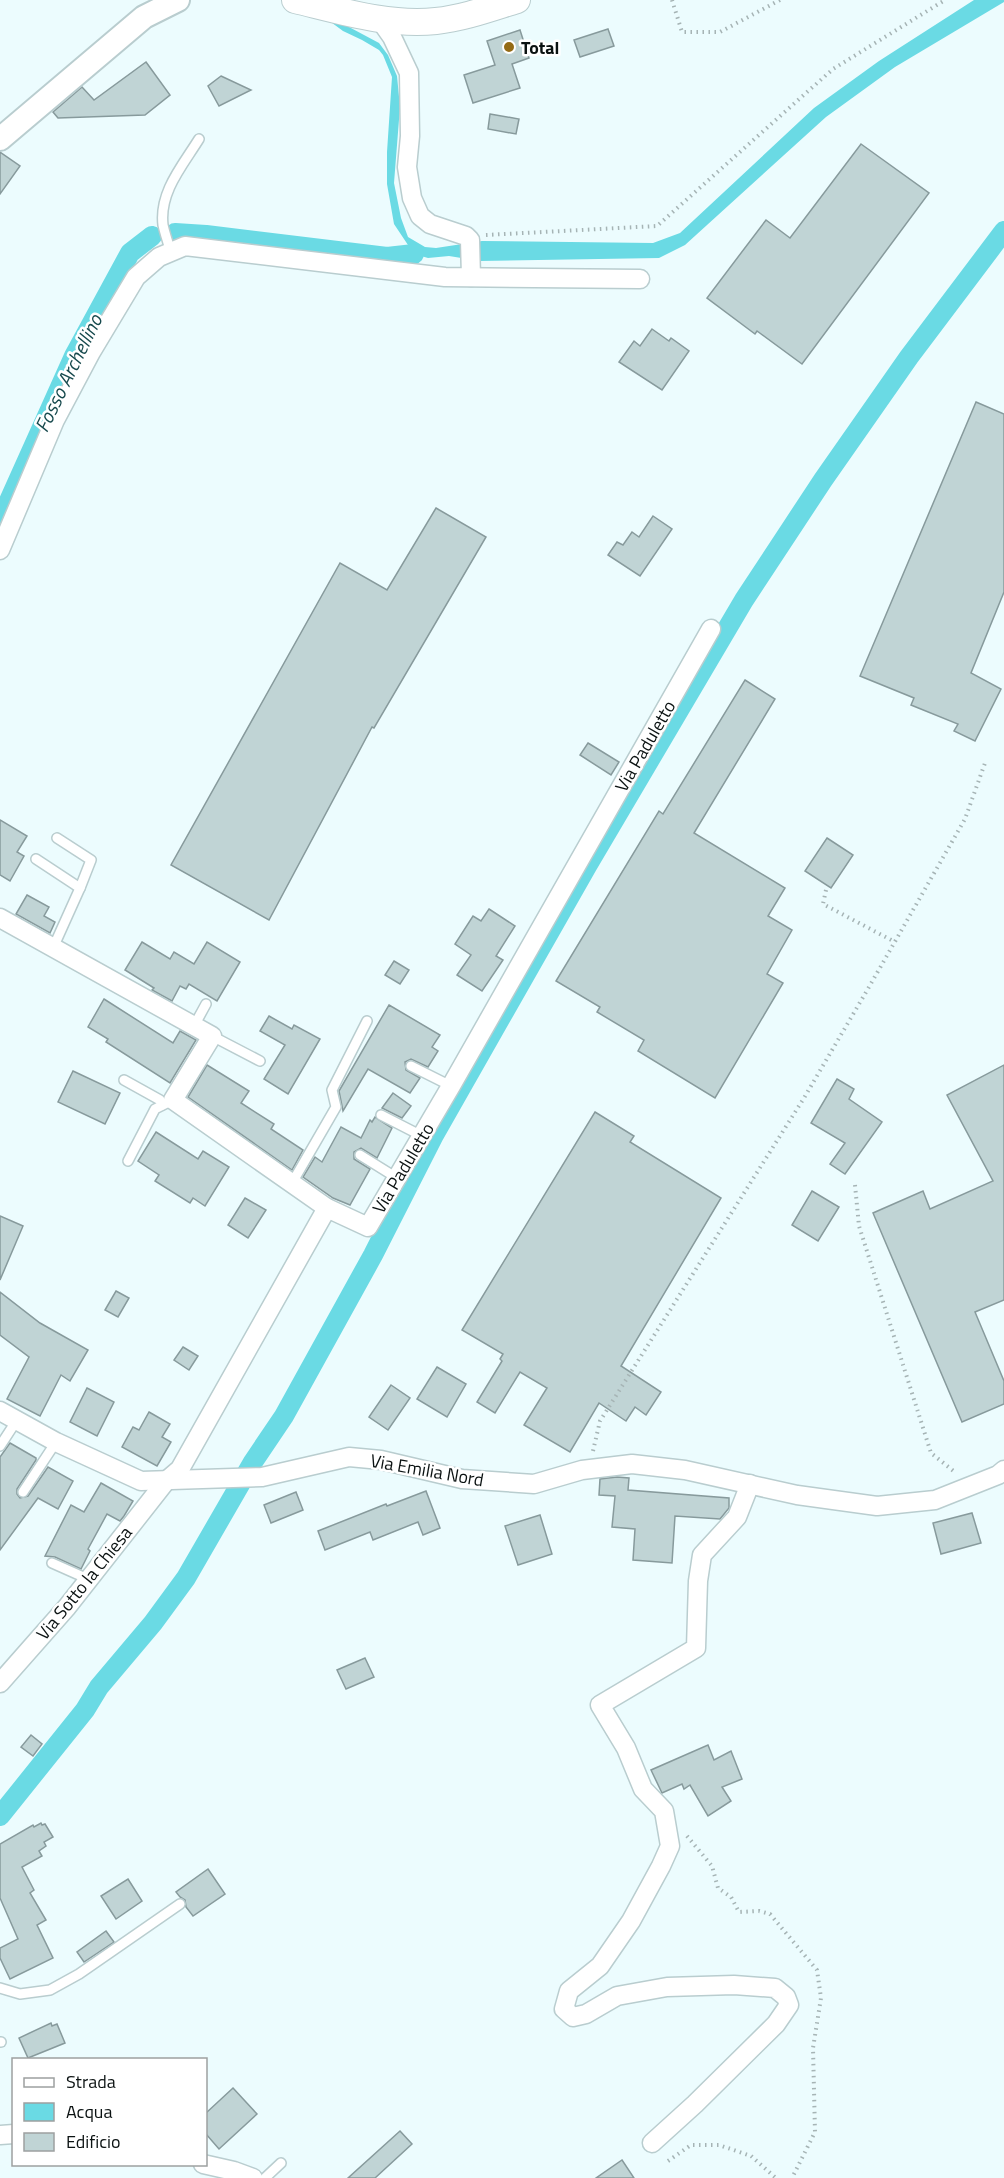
<svg xmlns="http://www.w3.org/2000/svg" width="1004" height="2178" viewBox="0 0 1004 2178" font-family="'Titillium Web',sans-serif">
	<style>
		.water { fill: #6adae4 }
		.lines { fill: none; stroke-linecap: round; stroke-linejoin: round }
		.canal { stroke: #6adae4; stroke-width: 20 }
		.building { fill: #c0d4d5; stroke: #879a9c; stroke-width: 1.5 }
		.service-casing { stroke: #b9cdcf; stroke-width: 12 }
		.minor-casing { stroke: #b9cdcf; stroke-width: 21 }
		.tertiary-casing { stroke: #b9cdcf; stroke-width: 26 }
		.secondary-casing { stroke: #b9cdcf; stroke-width: 28 }
		.path { stroke: #a6b4b5; stroke-width: 4; stroke-dasharray: 1.5 4.5; stroke-linecap: butt }
		.service { stroke: #fff; stroke-width: 9 }
		.minor { stroke: #fff; stroke-width: 18 }
		.tertiary { stroke: #fff; stroke-width: 22 }
		.secondary { stroke: #fff; stroke-width: 26 }
		.poi-dot { fill: #946a15; stroke: #fff; stroke-width: 2 }
		.labels { text-anchor: middle; dominant-baseline: central; stroke-width: 5; stroke-linejoin: round; paint-order: stroke }
		.poi-label { font-size: 18px; font-weight: bold; fill: #0b1212; stroke: #fff; text-anchor: start }
		.street-label { font-size: 18px; fill: #0b1212; stroke: #fff }
		.water-label { font-size: 20px; font-style: italic; fill: #16494d; stroke: #fff }
	</style>
	<rect width="100%" height="100%" fill="#ecfcfe"/>
	<!-- water -->
	<path class="water" d="M301,0H312L349,27L379,43L388,55L397,76L400,107L394,183L401,218L408,237L425,247L436,248L482,241L653,243L680,233L814,108L879,61L974,0H1004V2L895,67L826,117L685,245L659,258L480,261L449,256L428,258L414,254L394,224L387,184V152L392,77L383,55L379,50L362,40L343,31Z"/>
	<g class="lines">
		<!-- canal -->
		<g class="canal">
			<path d="M175,233L206,235L387,257L414,254"/>
			<path d="M0,521L74,356L130,253L152,236"/>
			<path d="M0,1816L85,1710L99,1687L153,1623L186,1578L253,1462L284,1416L373,1255L434,1135L587,866L744,600L823,480L909,357L1004,231"/>
		</g>
	</g>
	<!-- building -->
	<g class="building">
		<path d="M608,29L614,46L580,57L574,40Z"/>
		<path d="M520,30L529,58L512,64L520,88L473,103L464,75L495,65L487,41Z"/>
		<path d="M146,62L170,95L145,115L58,118L53,112L82,87L94,100Z"/>
		<path d="M221,76L251,90L219,106L208,86Z"/>
		<path d="M490,114L519,119L516,134L488,129Z"/>
		<path d="M861,144L929,193L802,364L757,331L755,334L707,298L766,220L790,238Z"/>
		<path d="M0,152L20,166L0,194Z"/>
		<path d="M652,329L669,341L671,338L689,351L662,390L619,362L634,341L640,346Z"/>
		<path d="M976,402L1004,414V592L971,673L1001,689L975,741L954,731L958,724L911,705L914,698L860,676Z"/>
		<path d="M436,508L486,537L374,728L372,727L269,920L171,865L340,563L387,590Z"/>
		<path d="M653,516L672,529L640,576L608,555L617,542L623,545L632,532L639,537Z"/>
		<path d="M745,680L775,699L694,833L785,888L768,916L792,930L767,974L783,983L715,1098L638,1051L644,1040L597,1012L600,1007L556,981L659,811L663,814Z"/>
		<path d="M588,743L619,762L611,775L580,755Z"/>
		<path d="M0,820L27,836L17,852L24,856L10,881L0,875Z"/>
		<path d="M827,838L853,855L831,888L805,871Z"/>
		<path d="M27,895L49,907L44,916L55,922L50,933L16,914Z"/>
		<path d="M489,909L515,926L496,956L503,960L482,991L457,975L471,955L455,944L473,916L481,921Z"/>
		<path d="M142,942L170,959L174,952L194,964L207,942L240,962L217,1001L189,984L186,989L180,986L172,1001L152,990L154,988L125,970Z"/>
		<path d="M394,961L409,970L400,984L385,975Z"/>
		<path d="M104,999L173,1043L180,1031L196,1040L170,1083L106,1042L108,1039L88,1027Z"/>
		<path d="M389,1005L440,1035L432,1047L438,1051L428,1067L411,1059L405,1062L406,1070L420,1078L410,1093L368,1069L343,1111L339,1091Z"/>
		<path d="M269,1016L292,1029L294,1025L320,1039L288,1094L264,1079L285,1045L260,1031Z"/>
		<path d="M207,1065L249,1091L241,1103L274,1124L271,1129L303,1150L292,1170L188,1097Z"/>
		<path d="M1004,1065V1300L975,1312L1004,1381V1404L962,1422L873,1213L923,1191L930,1209L993,1181L947,1095Z"/>
		<path d="M73,1071L120,1093L105,1124L58,1102Z"/>
		<path d="M837,1079L854,1089L849,1099L882,1122L845,1174L830,1164L845,1143L811,1123Z"/>
		<path d="M393,1093L411,1106L402,1118L382,1108Z"/>
		<path d="M595,1112L634,1136L630,1142L721,1198L621,1366L661,1392L646,1415L635,1407L626,1421L599,1403L570,1452L524,1425L547,1388L520,1372L495,1413L477,1402L502,1361L500,1359L503,1354L462,1330Z"/>
		<path d="M375,1117L392,1128L377,1158L361,1148L354,1152V1159L370,1169L350,1205L333,1198L303,1177L315,1157L322,1162L341,1127L361,1138L370,1120L372,1122Z"/>
		<path d="M156,1132L198,1159L203,1151L229,1167L205,1206L193,1198L190,1203L155,1181L159,1175L138,1161Z"/>
		<path d="M812,1191L839,1207L818,1241L792,1225Z"/>
		<path d="M245,1198L266,1210L248,1238L228,1225Z"/>
		<path d="M0,1216L23,1226L0,1280Z"/>
		<path d="M116,1291L129,1298L118,1317L105,1310Z"/>
		<path d="M0,1292L40,1323L88,1350L70,1381L61,1375L40,1416L7,1399L29,1357L0,1335Z"/>
		<path d="M183,1347L198,1356L189,1370L174,1360Z"/>
		<path d="M437,1367L466,1384L447,1417L417,1399Z"/>
		<path d="M391,1385L410,1398L388,1430L369,1417Z"/>
		<path d="M87,1388L114,1402L97,1436L70,1422Z"/>
		<path d="M149,1412L170,1424L162,1437L171,1442L157,1466L122,1447L133,1427L139,1430Z"/>
		<path d="M10,1443L36,1458V1460L17,1489V1494L20,1498L28,1496L48,1467L73,1481L58,1509L38,1498L0,1550V1457Z"/>
		<path d="M617,1477L629,1478L628,1490L729,1498V1508L720,1519L675,1516L672,1563L633,1560L635,1529L612,1527L615,1496L599,1495L600,1479Z"/>
		<path d="M101,1483L133,1501L124,1516L120,1521L107,1514L88,1549L90,1551L81,1569L55,1557L45,1556L71,1505L84,1512Z"/>
		<path d="M426,1491L440,1528L423,1535L418,1522L373,1540L370,1532L325,1550L318,1531L386,1504L387,1506Z"/>
		<path d="M296,1492L303,1510L271,1523L264,1505Z"/>
		<path d="M972,1513L981,1543L941,1554L933,1523Z"/>
		<path d="M540,1515L552,1554L518,1565L505,1526Z"/>
		<path d="M365,1658L374,1677L346,1689L337,1670Z"/>
		<path d="M31,1735L42,1744L33,1756L21,1747Z"/>
		<path d="M708,1745L714,1760L731,1751L742,1779L722,1787L731,1801L708,1816L690,1785L684,1789L682,1784L662,1793L651,1770Z"/>
		<path d="M41,1823L42,1825L45,1824L53,1837L44,1842L46,1846L39,1851L42,1856L22,1867L34,1890L30,1893L46,1920L37,1925L53,1958L10,1979L0,1958V1948L18,1939L0,1898V1844L33,1825L34,1827Z"/>
		<path d="M208,1869L225,1894L193,1916L186,1907L185,1900L180,1897L176,1892Z"/>
		<path d="M128,1879L142,1901L116,1919L101,1896Z"/>
		<path d="M106,1931L114,1942L84,1962L77,1952Z"/>
		<path d="M51,2023L52,2026L57,2024L65,2043L28,2058L19,2038Z"/>
		<path d="M233,2088L257,2114L219,2149L206,2134V2113Z"/>
		<path d="M400,2131L412,2144L375,2178H348Z"/>
		<path d="M622,2160L634,2178H596Z"/>
	</g>
	<g class="lines">
		<!-- service casing -->
		<g class="service-casing">
			<g id="service">
				<path d="M171,252C168,243 165,234 163,225C159,192 183,165 199,139"/>
				<path d="M57,838L91,860L80,888"/>
				<path d="M36,859L80,888L53,948"/>
				<path d="M194,1026L206,1004"/>
				<path d="M212,1036L260,1061"/>
				<path d="M411,1066L451,1086"/>
				<path d="M124,1080L160,1100L162,1105"/>
				<path d="M381,1115L422,1136"/>
				<path d="M360,1155L397,1178"/>
				<path d="M128,1161L155,1109L173,1100"/>
				<path d="M292,1183L336,1107L332,1090L367,1021"/>
				<path d="M0,1446L17,1420"/>
				<path d="M23,1492L56,1442"/>
				<path d="M52,1563L88,1579"/>
				<path d="M0,1988L20,1994L50,1990L79,1974L180,1904"/>
				<path d="M0,2042H1"/>
				<path d="M265,2178L281,2163"/>
			</g>
		</g>
		<!-- minor casing -->
		<g class="minor-casing">
			<g id="minor">
				<path d="M380,20L392,37L409,73L410,136L407,167L412,198L420,216L430,224L466,236L470,240L471,277"/>
				<path d="M0,550L55,420L91,352L136,277L159,257L185,246L445,277L640,279"/>
				<path d="M0,918L212,1036L173,1100L327,1208L368,1227L451,1086L711,629"/>
				<path d="M0,1411L56,1442L141,1481L262,1477L349,1457L381,1460L462,1479L534,1484L582,1470L632,1464L685,1470L797,1495L877,1506L935,1500L998,1475L1004,1470"/>
				<path d="M0,1683L67,1607L166,1481L180,1469L327,1208"/>
				<path d="M0,2135L14,2134"/>
				<path d="M652,2143L695,2104L776,2024L789,2005L786,1997L775,1988L734,1985L667,1987L617,1996L586,2014L573,2017L564,2009L569,1991L600,1966L631,1921L661,1866L670,1846L664,1811L643,1789L626,1748L600,1705L696,1648L698,1581L702,1555L737,1517L750,1484"/>
				<path d="M203,2164L234,2171L253,2178"/>
			</g>
		</g>
		<!-- tertiary casing -->
		<g class="tertiary-casing">
			<path id="tertiary" d="M0,139L144,17L178,0"/>
		</g>
		<!-- secondary casing -->
		<g class="secondary-casing">
			<path id="secondary" d="M295,0C341,11 389,26 436,21C464,18 491,8 517,0"/>
		</g>
		<!-- path -->
		<g class="path">
			<path d="M672,0L682,32H720L780,0"/>
			<path d="M486,235L657,226L833,69L945,0"/>
			<path d="M826,890L823,904L895,942"/>
			<path d="M855,1185L859,1226L931,1453L956,1473"/>
			<path d="M593,1451L600,1421L804,1098L869,987L965,819L985,763"/>
			<path d="M687,1836L712,1866L718,1888L731,1897L739,1912L759,1911L770,1914L817,1970L821,1998L813,2048L815,2132L792,2178"/>
			<path d="M668,2161L691,2145H719L751,2156L776,2178"/>
		</g>
		<!-- service -->
		<use href="#service" class="service"/>
		<!-- minor -->
		<use href="#minor" class="minor"/>
		<!-- tertiary -->
		<use href="#tertiary" class="tertiary"/>
		<!-- secondary -->
		<use href="#secondary" class="secondary"/>
	</g>
	<!-- markers -->
	<circle class="poi-dot" cx="509" cy="47" r="6"/>
	<g class="labels">
		<!-- poi labels -->
		<g class="poi-label">
			<text x="521" y="47">Total</text>
		</g>
		<!-- street labels -->
		<g class="street-label">
			<text transform="translate(645 746) rotate(-60)">Via Paduletto</text>
			<text transform="translate(403 1168) rotate(-59)">Via Paduletto</text>
			<text transform="translate(427 1470) rotate(10)">Via Emilia Nord</text>
			<text transform="translate(84 1583) rotate(-51)">Via Sotto la Chiesa</text>
		</g>
		<!-- water labels -->
		<g class="water-label">
			<text transform="translate(68 373) rotate(-64)">Fosso Archellino</text>
		</g>
	</g>
	<!-- legend -->
	<rect x="12" y="2058" width="195" height="108" fill="#ffffff" stroke="#9da0a0" stroke-width="1.5"/>
	<rect x="24" y="2078" width="30" height="9" fill="#ffffff" stroke="#9da0a0" stroke-width="1.5"/>
	<text x="66" y="2088" font-size="18" fill="#0b1212">Strada</text>
	<rect x="24" y="2103" width="30" height="18" fill="#6adae4" stroke="#9da0a0" stroke-width="1.5"/>
	<text x="66" y="2118" font-size="18" fill="#0b1212">Acqua</text>
	<rect x="24" y="2133" width="30" height="18" fill="#c0d4d5" stroke="#9da0a0" stroke-width="1.5"/>
	<text x="66" y="2148" font-size="18" fill="#0b1212">Edificio</text>
</svg>
